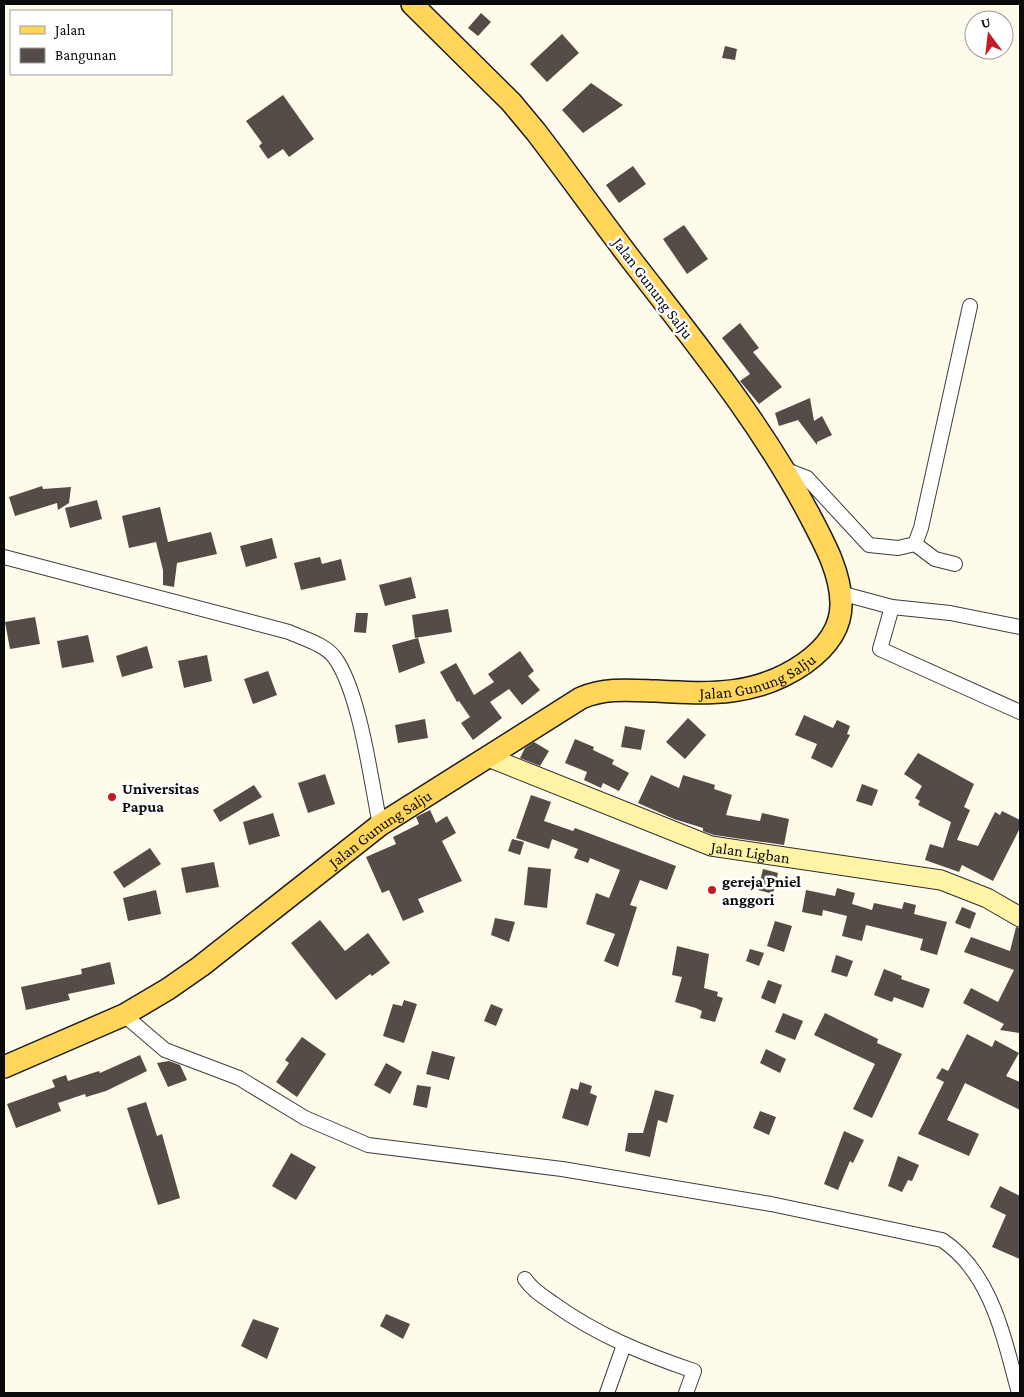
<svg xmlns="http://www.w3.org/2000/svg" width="1024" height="1397" viewBox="0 0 1024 1397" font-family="'Crimson Pro',serif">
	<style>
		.building { fill: #554c47 }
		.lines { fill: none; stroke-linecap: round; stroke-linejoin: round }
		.street-casing { stroke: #3e3e3e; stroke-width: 16 }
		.secondary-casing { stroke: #2d2d2d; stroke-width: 21 }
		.primary-casing { stroke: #1c1c1c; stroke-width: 24 }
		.street { stroke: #fff; stroke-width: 14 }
		.secondary { stroke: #fff4a5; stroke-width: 19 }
		.primary { stroke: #ffd55a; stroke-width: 21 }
		.poi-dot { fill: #c41a25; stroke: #fff; stroke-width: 2 }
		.labels { text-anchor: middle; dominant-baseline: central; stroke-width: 5; stroke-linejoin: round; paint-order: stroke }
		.street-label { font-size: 16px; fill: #0b0b0b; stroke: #fff }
		.poi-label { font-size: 16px; font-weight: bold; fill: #0b0b0b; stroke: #fff; text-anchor: start }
	</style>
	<rect width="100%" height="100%" fill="#fffbea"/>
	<!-- building -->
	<g class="building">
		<path d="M481,13L491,22L478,36L468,28Z"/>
		<path d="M562,34L579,53L547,82L530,64Z"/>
		<path d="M725,46L737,49L735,60L722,58Z"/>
		<path d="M591,83L623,105L583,133L562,110Z"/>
		<path d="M283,95L314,139L289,157L283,149L268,159L259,146L262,143L246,121Z"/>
		<path d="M633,166L646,184L619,203L606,185Z"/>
		<path d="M684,225L708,259L687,274L663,239Z"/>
		<path d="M740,323L759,348L753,352L782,387L759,404L740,381L750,374L722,338Z"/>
		<path d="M810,398L814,421L822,416L832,435L817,442V445L798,420L779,426L775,413Z"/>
		<path d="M42,486L43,489L71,487L69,503L58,510L57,503L15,516L9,497Z"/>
		<path d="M97,500L102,519L70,528L65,508Z"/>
		<path d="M160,507L168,542L211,532L217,554L177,563L174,587L163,585V570L156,542L129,548L122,516Z"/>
		<path d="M272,538L277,558L246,567L240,546Z"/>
		<path d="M320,557L322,564L341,559L346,580L301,590L294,563Z"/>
		<path d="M411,577L416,598L385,606L379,585Z"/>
		<path d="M448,609L452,632L415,638L412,615Z"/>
		<path d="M356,613H368L366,633L354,632Z"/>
		<path d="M35,617L40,644L10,649L5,622Z"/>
		<path d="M88,635L94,662L62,668L57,641Z"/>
		<path d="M418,638L425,663L399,673L392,645Z"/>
		<path d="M147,646L153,668L122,677L116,656Z"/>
		<path d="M520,651L534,671L528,676L540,690L522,705L509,689L490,702L502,718L473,740L461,723L470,717L459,701L457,702L440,672L456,663L474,695L494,682L488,674Z"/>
		<path d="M207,655L212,681L184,688L178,661Z"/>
		<path d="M268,671L277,695L253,704L244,679Z"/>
		<path d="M804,715L833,728L837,720L850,726L847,734L850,735L832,768L811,758L817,744L795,735Z"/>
		<path d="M688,718L706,735L685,759L666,742Z"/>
		<path d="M425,719L428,738L398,743L395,725Z"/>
		<path d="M625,726L645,730L641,750L621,747Z"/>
		<path d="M575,739L594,747L593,750L614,760L612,764L629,773L619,791L603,783L601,788L584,780L587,772L565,763Z"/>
		<path d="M534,742L549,751L540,766L520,758L525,748Z"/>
		<path d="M918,753L974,784L964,807L970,810L957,840L978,846L995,812L1000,815L1002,811L1020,820V828L993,881L962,865L959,872L925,860L930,844L943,848L951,822L918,805L920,801L915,798L922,786L904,774Z"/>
		<path d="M325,774L335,804L308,813L298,783Z"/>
		<path d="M651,775L679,788L683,775L715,785L714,789L732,795L726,815L760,821L762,813L789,819L784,845L714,835L703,831V828L674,819L638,803Z"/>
		<path d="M862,784L878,790L872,806L856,801Z"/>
		<path d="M254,785L262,797L220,822L213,810Z"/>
		<path d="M531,795L551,802L544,821L573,831L575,828L676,866L667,890L640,880L630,905L637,907L618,967L604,961L615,934L586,924L596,893L609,898L620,870L590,858L588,863L574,858L578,849L552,839L549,849L516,838Z"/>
		<path d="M430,810L436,823L447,816L456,833L442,841L462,881L418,899L424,912L403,921L389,890L382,893L366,857L396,844L393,837L419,824L416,817Z"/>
		<path d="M273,813L280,836L249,845L243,822Z"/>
		<path d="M512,839L524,842L520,855L508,851Z"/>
		<path d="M150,848L161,864L124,888L113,872Z"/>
		<path d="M214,862L219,887L186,893L181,868Z"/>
		<path d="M528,867L551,869L547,908L524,905Z"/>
		<path d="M763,869L778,873L773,894L758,890Z"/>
		<path d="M837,888L855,893L852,904L872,910L874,903L902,909L904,902L916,905L914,914L947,922L937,955L920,950L923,939L866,925L862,941L842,936L847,916L823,910L822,916L802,912L806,890L835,896Z"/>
		<path d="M156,890L161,914L128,921L123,898Z"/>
		<path d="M962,907L976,913L970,929L955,923Z"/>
		<path d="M495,918L515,922L509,942L491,935Z"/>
		<path d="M320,920L345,951L368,933L390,963L372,976L370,974L336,1000L291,943Z"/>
		<path d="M775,921L792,926L784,952L767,946Z"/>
		<path d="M1016,927L1020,928L1019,1033L1000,1030L1004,1024L963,1003L971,988L998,1002L1014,970L964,952L971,937L1010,951Z"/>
		<path d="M677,946L709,954L704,988L718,992L717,996L723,998L715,1022L700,1018L702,1011L696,1008L675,1002L682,977L672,975Z"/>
		<path d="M750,949L764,953L759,966L746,961Z"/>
		<path d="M836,955L853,961L847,977L831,972Z"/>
		<path d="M110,962L115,984L68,994L70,1000L26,1010L21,987L82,974L81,969Z"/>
		<path d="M884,969L902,976L901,979L930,989L923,1008L894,997L892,1002L874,995Z"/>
		<path d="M768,980L782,985L775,1004L761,998Z"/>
		<path d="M404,1000L417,1004L404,1043L383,1036L393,1004L402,1006Z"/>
		<path d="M491,1004L503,1009L496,1026L484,1021Z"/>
		<path d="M783,1013L803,1021L795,1040L775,1032Z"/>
		<path d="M825,1013L878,1039L877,1043L902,1054L872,1118L853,1109L875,1064L814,1035Z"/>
		<path d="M967,1034L992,1047L995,1040L1019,1053L1006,1076L1020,1082V1110L965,1083L947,1120L979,1134L969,1156L918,1134L944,1082L936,1078L942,1068L948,1071Z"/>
		<path d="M302,1037L326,1054L297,1097L276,1082L289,1063L285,1060Z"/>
		<path d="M766,1049L786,1059L780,1073L760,1063Z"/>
		<path d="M432,1051L455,1057L449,1080L426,1074Z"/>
		<path d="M140,1055L147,1071L106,1091L86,1097L85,1094L58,1103L61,1111L16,1128L7,1104L55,1087L52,1080L66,1075L68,1081L99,1071L100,1073Z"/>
		<path d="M169,1061L180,1065L187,1080L168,1087L157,1063Z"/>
		<path d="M386,1063L402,1072L390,1094L374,1085Z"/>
		<path d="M580,1082L592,1086L590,1093L597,1096L588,1126L562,1118L571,1088L578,1090Z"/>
		<path d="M417,1085L431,1087L427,1108L413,1105Z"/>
		<path d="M655,1090L674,1095L667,1123L658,1120L650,1157L625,1151L628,1133H643Z"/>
		<path d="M146,1102L157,1136L162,1134L180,1198L158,1205L127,1108Z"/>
		<path d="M760,1111L776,1117L769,1135L753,1128Z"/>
		<path d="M844,1131L864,1140L853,1163L850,1161L838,1190L824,1184Z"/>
		<path d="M291,1153L316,1167L296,1200L272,1186Z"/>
		<path d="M898,1156L919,1165L912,1181L908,1180L902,1192L888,1186Z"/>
		<path d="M1000,1186L1020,1196V1259L992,1247L1006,1215L990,1207Z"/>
		<path d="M386,1314L410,1324L403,1339L380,1326Z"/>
		<path d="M253,1319L279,1328L267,1359L241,1346Z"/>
	</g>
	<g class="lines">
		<!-- street casing -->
		<g class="street-casing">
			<g id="street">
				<path d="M784,469L807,478L869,545L898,548L915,544L921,528L970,306"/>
				<path d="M915,544L935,559L955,564"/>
				<path d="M4,557L289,632C304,639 325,644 335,658C360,693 371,781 380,825"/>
				<path d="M840,593L892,607L950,613L1020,627"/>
				<path d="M892,607L880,649L1020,712"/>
				<path d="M124,1015L165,1050L239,1078L305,1118L368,1145L562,1169L771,1204L942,1240C992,1273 1004,1339 1019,1393"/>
				<path d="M525,1279C532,1290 544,1297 554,1304C597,1335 644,1354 694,1371L686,1393"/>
				<path d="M607,1393L624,1345"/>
			</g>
		</g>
		<!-- secondary casing -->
		<g class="secondary-casing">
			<g id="secondary">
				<path id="s1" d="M488,757L711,846L941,880L987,898L1020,917"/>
			</g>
		</g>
		<!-- primary casing -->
		<g class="primary-casing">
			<g id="primary">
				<path id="s2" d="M4,1067L124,1015L168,989L201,966L380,825L581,698C605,688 628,690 654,691C709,694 757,697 805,663C826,648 842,629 841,602C840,571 824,543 810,516C761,423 697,345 633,262C600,219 569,175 536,132L511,102L412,4"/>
			</g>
		</g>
		<!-- street -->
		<use href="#street" class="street"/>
		<!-- secondary -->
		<use href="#secondary" class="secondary"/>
		<!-- primary -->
		<use href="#primary" class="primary"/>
	</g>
	<!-- markers -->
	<g class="poi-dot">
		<circle cx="112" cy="797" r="5"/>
		<circle cx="712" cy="890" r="5"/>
	</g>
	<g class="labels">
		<!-- street labels -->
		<g class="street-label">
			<text transform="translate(653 288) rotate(53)">Jalan Gunung Salju</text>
			<text stroke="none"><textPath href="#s2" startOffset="868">Jalan Gunung Salju</textPath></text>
			<text stroke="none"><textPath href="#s2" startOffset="448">Jalan Gunung Salju</textPath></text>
			<text stroke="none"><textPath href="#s1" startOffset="280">Jalan Ligban</textPath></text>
		</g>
		<!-- poi labels -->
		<g class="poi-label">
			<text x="122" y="788">Universitas<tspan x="122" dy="18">Papua</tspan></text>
			<text x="722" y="881">gereja Pniel<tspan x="722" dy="18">anggori</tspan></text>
		</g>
	</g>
	<!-- border -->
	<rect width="1024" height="1397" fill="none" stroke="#0b0b0b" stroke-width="10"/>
	<!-- legend -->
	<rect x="10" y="10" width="162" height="65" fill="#ffffff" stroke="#9d9d9d"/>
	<rect x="20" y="26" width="25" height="8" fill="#ffd55a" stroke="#9d9d9d"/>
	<text x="55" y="35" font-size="15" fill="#0b0b0b">Jalan</text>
	<rect x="20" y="48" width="25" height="15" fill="#554c47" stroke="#9d9d9d"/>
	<text x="55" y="60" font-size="15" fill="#0b0b0b">Bangunan</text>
	<!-- north arrow -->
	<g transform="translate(989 35) rotate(345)"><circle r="24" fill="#ffffff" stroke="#9d9d9d"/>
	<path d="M0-4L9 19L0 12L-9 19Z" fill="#c41a25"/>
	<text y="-8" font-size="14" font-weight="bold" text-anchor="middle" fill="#0b0b0b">U</text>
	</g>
</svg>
